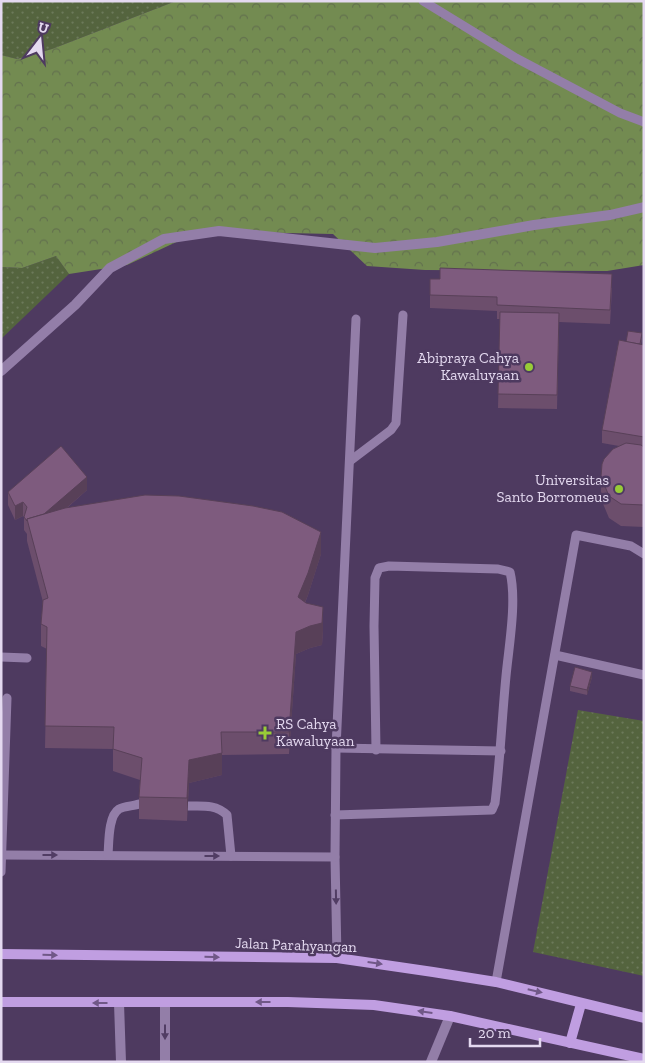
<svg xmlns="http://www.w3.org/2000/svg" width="645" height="1063" viewBox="0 0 645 1063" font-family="'Zilla Slab',serif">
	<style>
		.grass { fill: url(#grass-dots) }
		.forest { fill: url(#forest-crowns) }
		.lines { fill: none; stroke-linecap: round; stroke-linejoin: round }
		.lane { stroke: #937ea8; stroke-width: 9 }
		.street { stroke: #937ea8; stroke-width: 10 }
		.secondary { stroke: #c09ee1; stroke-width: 10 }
		.wall { fill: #6c4e6c }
		.shaded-wall { fill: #584058 }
		.building { fill: #7e5b7e; stroke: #584058 }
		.oneway { fill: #513d64 }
		.oneway2 { fill: #705887 }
		.poi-dot { fill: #98cb37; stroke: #4e3a60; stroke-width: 2 }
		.labels { text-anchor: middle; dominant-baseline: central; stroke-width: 5; stroke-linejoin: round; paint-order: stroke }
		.poi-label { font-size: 15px; fill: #e4d9f0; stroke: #4e3a60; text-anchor: end }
		.street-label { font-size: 15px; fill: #e4d9f0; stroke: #4e3a60 }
	</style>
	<defs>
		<pattern id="grass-dots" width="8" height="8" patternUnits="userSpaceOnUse" patternTransform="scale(1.25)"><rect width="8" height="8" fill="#54643e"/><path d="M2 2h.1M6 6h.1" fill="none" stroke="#6c7a5a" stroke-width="1.8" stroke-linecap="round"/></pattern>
		<pattern id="forest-crowns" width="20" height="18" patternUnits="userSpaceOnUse" patternTransform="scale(1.25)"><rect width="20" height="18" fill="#738b51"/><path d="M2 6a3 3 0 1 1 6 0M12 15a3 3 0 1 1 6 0" fill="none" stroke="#63714e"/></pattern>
	</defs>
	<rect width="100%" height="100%" fill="#4e3a60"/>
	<!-- grass -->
	<g class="grass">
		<path d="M1,1H176L52,49L17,59L1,55Z"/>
		<path d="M56,256L69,274L1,339V267L22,268Z"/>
		<path d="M578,710L644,721V976L533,952Z"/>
	</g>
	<!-- forest -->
	<path class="forest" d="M176,1H644V265L607,271L425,270L367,266L333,234L200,231L127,265L69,274L56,256L22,268L1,267V55L17,59L52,49Z"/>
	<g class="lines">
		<!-- lane -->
		<g class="lane">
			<path d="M423,1L516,58L620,113L644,122"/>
			<path d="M350,461L391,430L396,423L403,315"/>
			<path d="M555,655L644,675"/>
			<path d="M1,657L27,658"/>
			<path d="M336,748L501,751"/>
			<path d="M187,806C202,806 216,804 227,815L231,856"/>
			<path d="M335,815L492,810L495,803C500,761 502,718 506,676C509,645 517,601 510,572L498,569L389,566L379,568L375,578L374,626L376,750"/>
			<path d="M1,855L335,857L337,958"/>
			<path d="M108,855C109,843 108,816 119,809C124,806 134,806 139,804"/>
			<path d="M335,857L336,748L356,319"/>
			<path d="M1,872L7,698"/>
			<path d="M496,982L576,535L631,546L644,554"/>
		</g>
		<!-- street -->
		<g class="street">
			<path d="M1,371L75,305L110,268L164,239L219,231L375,248L437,242L534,225L610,215L644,207"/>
			<path d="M119,1003L121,1062"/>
			<path d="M165,1003V1062"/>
			<path d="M431,1062L450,1016"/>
		</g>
		<!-- secondary -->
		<g class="secondary">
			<path d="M1,954L337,958L433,972L496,982L644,1018"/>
			<path d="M1,1002H288L374,1005L450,1016L644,1059"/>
			<path d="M570,1043L581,1004"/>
		</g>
	</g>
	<!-- wall -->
	<g class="wall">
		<path d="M440,279L612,288L610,324L559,322L557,409L498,408L500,319H497V311L430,308V295Z"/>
		<path d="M642,338L641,345H644V527L621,526L609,518L601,499V477L619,446L602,443V430L626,342Z"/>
		<path d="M87,490L67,508L321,554L308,595L305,603L323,630L322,645L310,648L296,654L289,754L222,755V775L189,783L187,821L139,819V797L140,780L113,771V749L45,748L47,649L41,646V624L43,602L27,541V534L24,530V517L23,516L15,520L8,505V492Z"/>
		<path d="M592,677L587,695L570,691V686Z"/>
	</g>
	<!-- shaded-wall -->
	<g class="shaded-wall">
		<path d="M87,477V490L32,538L31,525Z"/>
		<path d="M23,502V516L15,520V506Z"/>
		<path d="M321,532V554L308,595L298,619V597Z"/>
		<path d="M323,607V630L322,645L310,648L296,654L289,754V732L296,632L310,626Z"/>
		<path d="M592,672V677L587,695V690Z"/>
		<path d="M222,753V775L189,783L187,821V798L189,760Z"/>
	</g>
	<!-- building -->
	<g class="building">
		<path d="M440,268L612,274L610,310L497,305V297L430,295V279H440Z"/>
		<path d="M500,312L559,313L557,395L498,394Z"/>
		<path d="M628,331L642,333L640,344L626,342Z"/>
		<path d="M619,340L644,345V437L602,430Z"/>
		<path d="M626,443L641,445L644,447V505L621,504L609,496L601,477L602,464L604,459L613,449Z"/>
		<path d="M61,446L87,477L44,514L27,519V521L24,517L27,507L23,502L15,506L8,492Z"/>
		<path d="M145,495L179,496L253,506L282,512L321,532L308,573L298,597L306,603L323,607L322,623L310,626L296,632L289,732H221L222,753L189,760L187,798L139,797L142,758L113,749L114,727L45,726L47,627L41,624L43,600L48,598L27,519L65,508Z"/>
		<path d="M575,667L592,672L587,690L570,686Z"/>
	</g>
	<!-- one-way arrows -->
	<defs><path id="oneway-solid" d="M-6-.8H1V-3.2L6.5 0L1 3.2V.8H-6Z" transform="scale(1.25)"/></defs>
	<g class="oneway">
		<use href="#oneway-solid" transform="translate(50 855)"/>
		<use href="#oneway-solid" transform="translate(212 856)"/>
		<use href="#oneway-solid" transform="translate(336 897) rotate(89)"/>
		<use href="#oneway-solid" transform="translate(165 1032) rotate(90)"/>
	</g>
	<g class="oneway2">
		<use href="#oneway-solid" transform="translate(50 955) rotate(1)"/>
		<use href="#oneway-solid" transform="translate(212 957) rotate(1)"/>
		<use href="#oneway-solid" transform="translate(375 963) rotate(8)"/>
		<use href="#oneway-solid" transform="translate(535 991) rotate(13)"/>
		<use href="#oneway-solid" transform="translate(263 1002) rotate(180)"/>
		<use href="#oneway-solid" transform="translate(100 1003) rotate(-180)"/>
		<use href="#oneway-solid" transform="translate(425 1012) rotate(-172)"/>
	</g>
	<!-- markers -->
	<g class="poi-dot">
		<circle cx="529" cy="367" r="5"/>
		<circle cx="619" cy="489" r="5"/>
		<path d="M262.5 725.5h5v5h5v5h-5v5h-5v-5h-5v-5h5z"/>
	</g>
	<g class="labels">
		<!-- poi labels -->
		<g class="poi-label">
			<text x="519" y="358">Abipraya Cahya<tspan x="519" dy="17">Kawaluyaan</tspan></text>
			<text x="609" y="480">Universitas<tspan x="609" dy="17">Santo Borromeus</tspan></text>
			<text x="276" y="724" text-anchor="start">RS Cahya<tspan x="276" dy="17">Kawaluyaan</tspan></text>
		</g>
		<!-- street labels -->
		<g class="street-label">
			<text transform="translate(296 945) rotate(2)">Jalan Parahyangan</text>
		</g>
	</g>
	<!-- border -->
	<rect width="645" height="1063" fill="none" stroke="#e4d9f0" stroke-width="5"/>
	<!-- north arrow -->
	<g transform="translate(40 40) rotate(16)" stroke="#4e3a60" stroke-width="4" paint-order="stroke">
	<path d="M0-4L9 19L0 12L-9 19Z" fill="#e4d9f0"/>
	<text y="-8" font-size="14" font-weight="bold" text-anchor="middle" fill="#e4d9f0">U</text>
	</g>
	<!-- scale -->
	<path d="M470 1038v8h70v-8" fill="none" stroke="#e4d9f0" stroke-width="2.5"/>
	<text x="478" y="1038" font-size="15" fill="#e4d9f0" stroke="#4e3a60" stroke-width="4" paint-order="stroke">20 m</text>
</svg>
